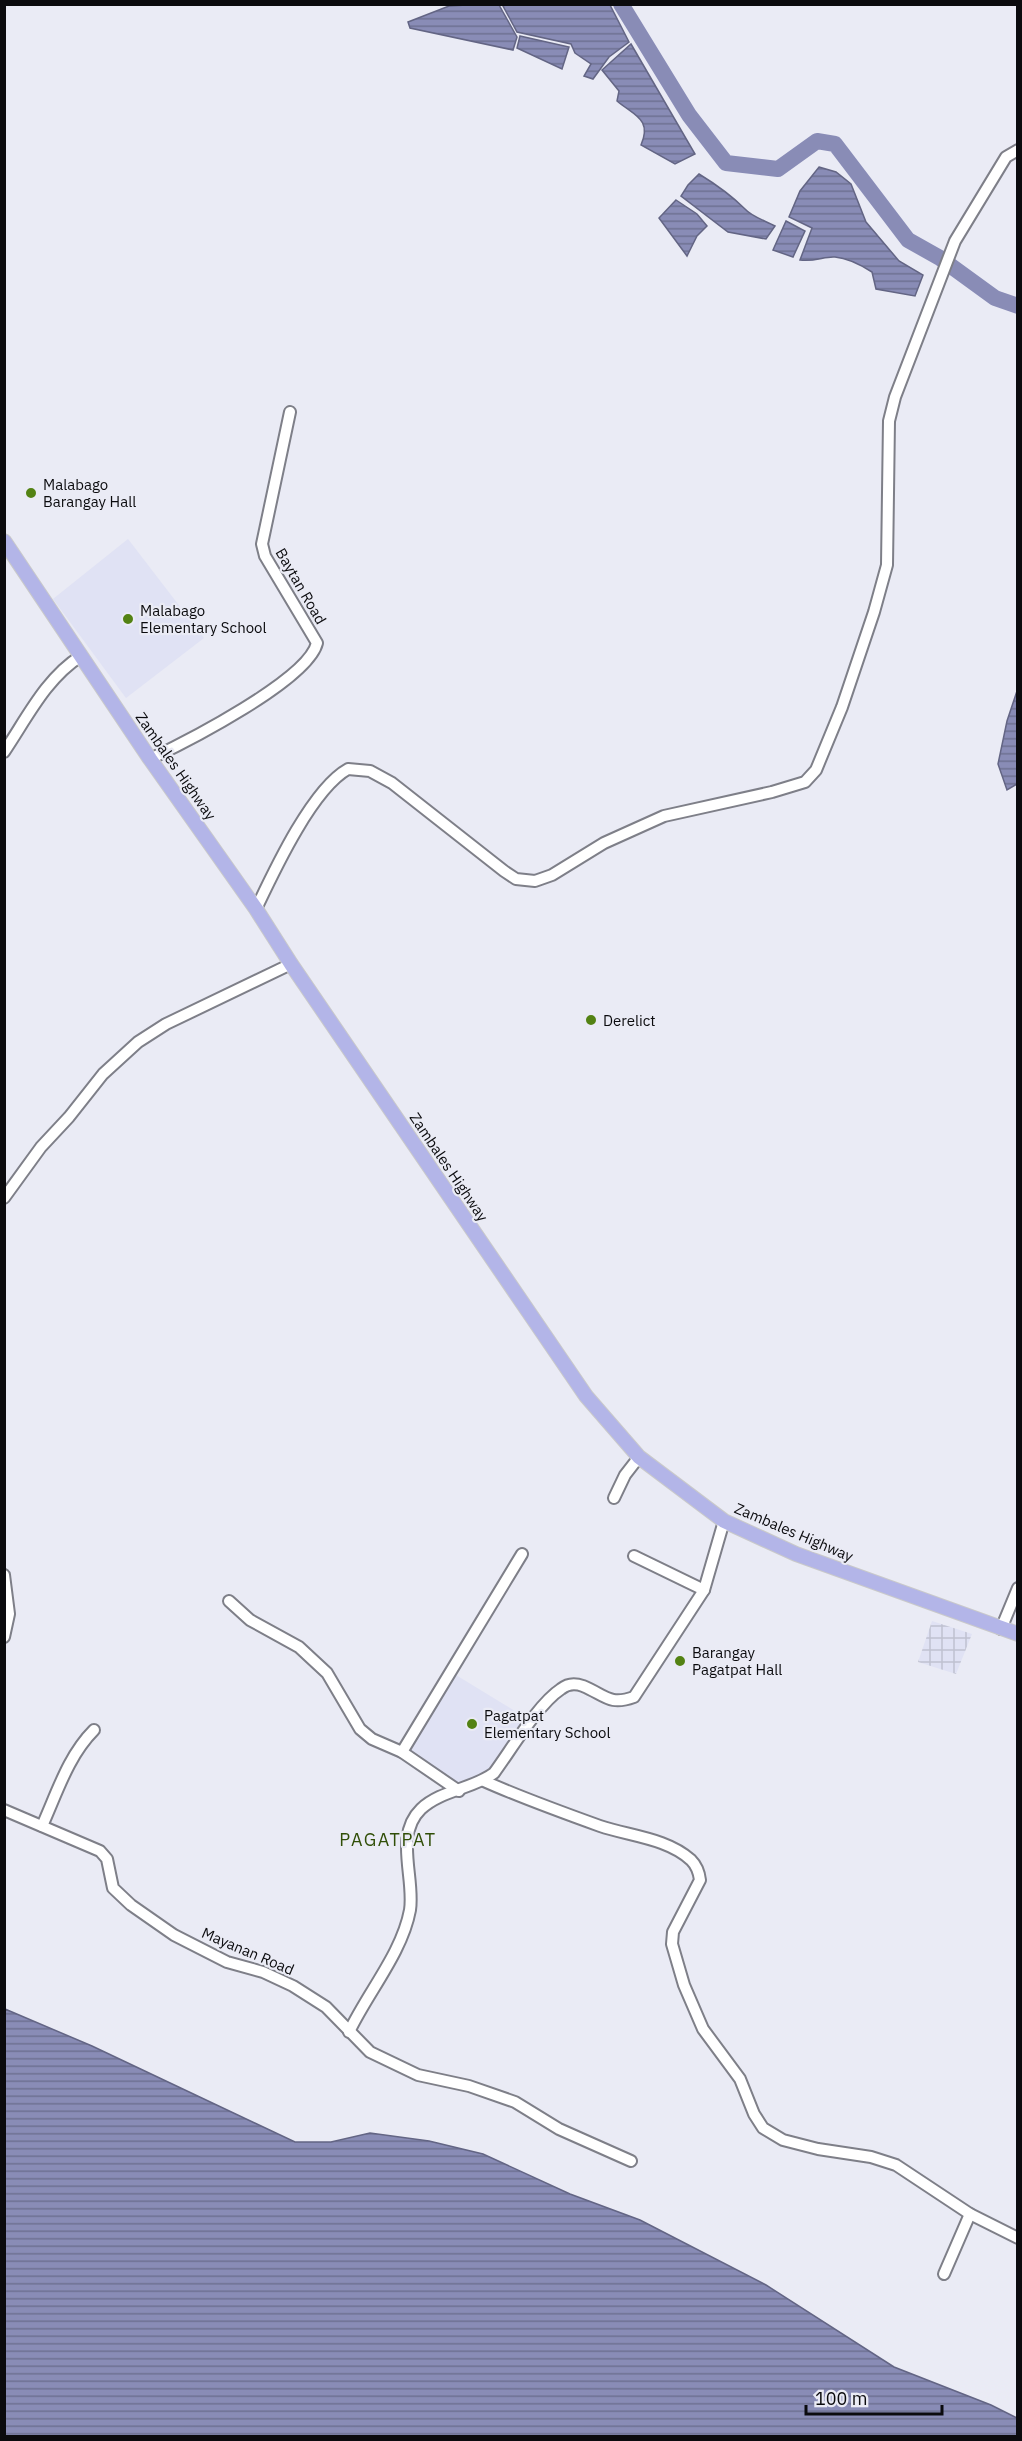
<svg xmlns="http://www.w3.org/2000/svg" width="1022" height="2441" viewBox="0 0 1022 2441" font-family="'IBM Plex Sans',sans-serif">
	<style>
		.built { fill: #e0e2f4 }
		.industrial { fill: url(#industrial-grid) }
		.water { fill: url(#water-rules); stroke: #636584; stroke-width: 1.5 }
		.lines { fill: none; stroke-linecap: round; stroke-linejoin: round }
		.river { stroke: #898cb6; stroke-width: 16 }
		.minor-casing { stroke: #7e7f88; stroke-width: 14 }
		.major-casing { stroke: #c9c9ca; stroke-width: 16 }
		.minor { stroke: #fff; stroke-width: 10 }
		.major { stroke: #b3b5e8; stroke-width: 14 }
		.poi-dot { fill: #538213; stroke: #eaebf5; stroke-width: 2 }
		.labels { text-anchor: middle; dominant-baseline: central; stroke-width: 4.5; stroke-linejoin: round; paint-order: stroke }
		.poi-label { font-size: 15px; fill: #0b0b0e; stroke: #eaebf5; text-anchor: start }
		.street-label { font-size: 15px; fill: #0b0b0e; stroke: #eaebf5 }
		.quarter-label { font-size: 18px; letter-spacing: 1.5px; fill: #304e07; stroke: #eaebf5 }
	</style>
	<defs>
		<pattern id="industrial-grid" width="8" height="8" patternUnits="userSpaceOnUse" patternTransform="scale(1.5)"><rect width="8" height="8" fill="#e0e2f4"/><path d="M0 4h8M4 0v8" fill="none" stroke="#bfc1d0"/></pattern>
		<pattern id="water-rules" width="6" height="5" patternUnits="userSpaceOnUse" patternTransform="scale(1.5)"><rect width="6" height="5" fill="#898cb6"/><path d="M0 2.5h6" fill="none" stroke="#6e7192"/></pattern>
	</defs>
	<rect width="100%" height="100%" fill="#eaebf5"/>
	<!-- built -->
	<g class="built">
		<path d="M128,539L204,638L126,698L53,599Z"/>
		<path d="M451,1672L528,1719L491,1774L468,1782L459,1783L404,1750Z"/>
	</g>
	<!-- industrial -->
	<path class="industrial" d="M932,1621L972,1634L956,1674L918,1662Z"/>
	<!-- water -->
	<g class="water">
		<path d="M467,5H499L517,37L513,50L410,28L408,22L449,6Z"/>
		<path d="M505,5H610L629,42L609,57L593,79L584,76L591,64L575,53L571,44L517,32L503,6Z"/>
		<path d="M520,36L569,47L562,69L517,48Z"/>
		<path d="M631,44L695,154L675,164L641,145C652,119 635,116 617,101L619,91L602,70Z"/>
		<path d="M819,167L836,172L851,184L866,222L899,261L923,275L915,296L876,289L872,272C861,265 847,258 835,257C825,256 815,262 800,260L812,228L789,217L800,191Z"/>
		<path d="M699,174C717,185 731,195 745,209C752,217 766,221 775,226L766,239L728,232L681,196L688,185Z"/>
		<path d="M676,200L697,214L707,226L697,236L687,256L659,218Z"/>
		<path d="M786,221L805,231L793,257L773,250Z"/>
		<path d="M1017,691V784L1007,790L998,764L1007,721Z"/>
		<path d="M5,2009L92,2046L295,2142H331L370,2133L429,2141L483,2154L570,2194L640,2220L766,2285L894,2367L991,2405L1017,2418V2436H5Z"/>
	</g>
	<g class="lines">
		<!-- river -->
		<path class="river" d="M621,4L689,115L726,163L778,169L817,141L835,144L908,240L940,258L995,298L1018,306"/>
		<!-- minor casing -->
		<g class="minor-casing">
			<g id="minor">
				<path d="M4,752C27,718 46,678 81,656"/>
				<path d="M150,759C186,742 308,680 317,643L265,556L262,544L290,412"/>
				<path d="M256,909C274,871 312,789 348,769L370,771L392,783L504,871L516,879L535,881L552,875L604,843L664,816L772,792L805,782L816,770L842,707L874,612L887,565L889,421L895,397L955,241L1006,157L1018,150"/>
				<path d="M4,1198L41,1147L69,1117L103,1074L138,1042L166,1024L291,964"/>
				<path d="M614,1498L625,1475L639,1457"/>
				<path d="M634,1556L704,1590"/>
				<path d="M4,1575L9,1614L4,1637"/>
				<path d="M229,1601L250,1620L299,1647L327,1673L360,1729L372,1739L402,1752L459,1791"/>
				<path d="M1001,1629L1018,1588"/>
				<path d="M402,1752L522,1554"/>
				<path d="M484,1781C522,1798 561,1812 600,1826C629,1836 667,1838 691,1860C697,1866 699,1872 700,1880L673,1932L672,1944L684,1985L703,2029L740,2079L754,2114L763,2128L783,2140L818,2149L871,2157L896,2165L970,2214L1018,2238"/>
				<path d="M4,1810L100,1851L107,1859L113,1888L131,1905L174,1935L227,1962L263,1972L293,1986L326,2007L370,2052L418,2075L469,2086L515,2102L559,2129L631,2161"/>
				<path d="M42,1826C57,1793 68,1756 94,1730"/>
				<path d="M349,2032C368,1992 402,1953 410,1910C415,1878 394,1835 421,1809C441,1790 473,1789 494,1773C511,1750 538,1704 561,1689C567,1684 575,1683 583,1686C605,1695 609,1706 634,1697L704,1590L724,1521"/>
				<path d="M944,2274L970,2214"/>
			</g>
		</g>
		<!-- major casing -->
		<g class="major-casing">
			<path id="major" d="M4,541L150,759L256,909L291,964L586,1396L639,1457L724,1521L796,1554L1018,1634"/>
		</g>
		<!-- minor -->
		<use href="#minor" class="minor"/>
		<!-- major -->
		<use href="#major" class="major"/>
	</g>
	<!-- markers -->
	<g class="poi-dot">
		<circle cx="31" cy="493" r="6"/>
		<circle cx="128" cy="619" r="6"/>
		<circle cx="591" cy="1020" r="6"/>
		<circle cx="680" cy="1661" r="6"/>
		<circle cx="472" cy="1724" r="6"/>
	</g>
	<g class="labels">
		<!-- poi labels -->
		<g class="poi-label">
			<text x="43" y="484">Malabago<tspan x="43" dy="17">Barangay Hall</tspan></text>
			<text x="140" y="610">Malabago<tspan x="140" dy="17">Elementary School</tspan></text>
			<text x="603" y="1020">Derelict</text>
			<text x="692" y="1652">Barangay<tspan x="692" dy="17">Pagatpat Hall</tspan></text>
			<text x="484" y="1715">Pagatpat<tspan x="484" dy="17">Elementary School</tspan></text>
		</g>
		<!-- street labels -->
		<g class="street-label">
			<text transform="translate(301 586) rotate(60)">Baytan Road</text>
			<text transform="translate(176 766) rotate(55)">Zambales Highway</text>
			<text transform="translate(449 1167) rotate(56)">Zambales Highway</text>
			<text transform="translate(794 1532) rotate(23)">Zambales Highway</text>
			<text transform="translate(248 1951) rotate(23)">Mayanan Road</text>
		</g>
		<!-- quarter labels -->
		<g class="quarter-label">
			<text x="388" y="1839">PAGATPAT</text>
		</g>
	</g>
	<!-- border -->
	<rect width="1022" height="2441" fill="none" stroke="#0b0b0e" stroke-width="12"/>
	<!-- scale -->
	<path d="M806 2405v9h136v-9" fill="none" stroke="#0b0b0e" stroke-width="3"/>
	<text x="815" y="2405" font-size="18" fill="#0b0b0e" stroke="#eaebf5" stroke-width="4.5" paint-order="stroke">100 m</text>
</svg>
